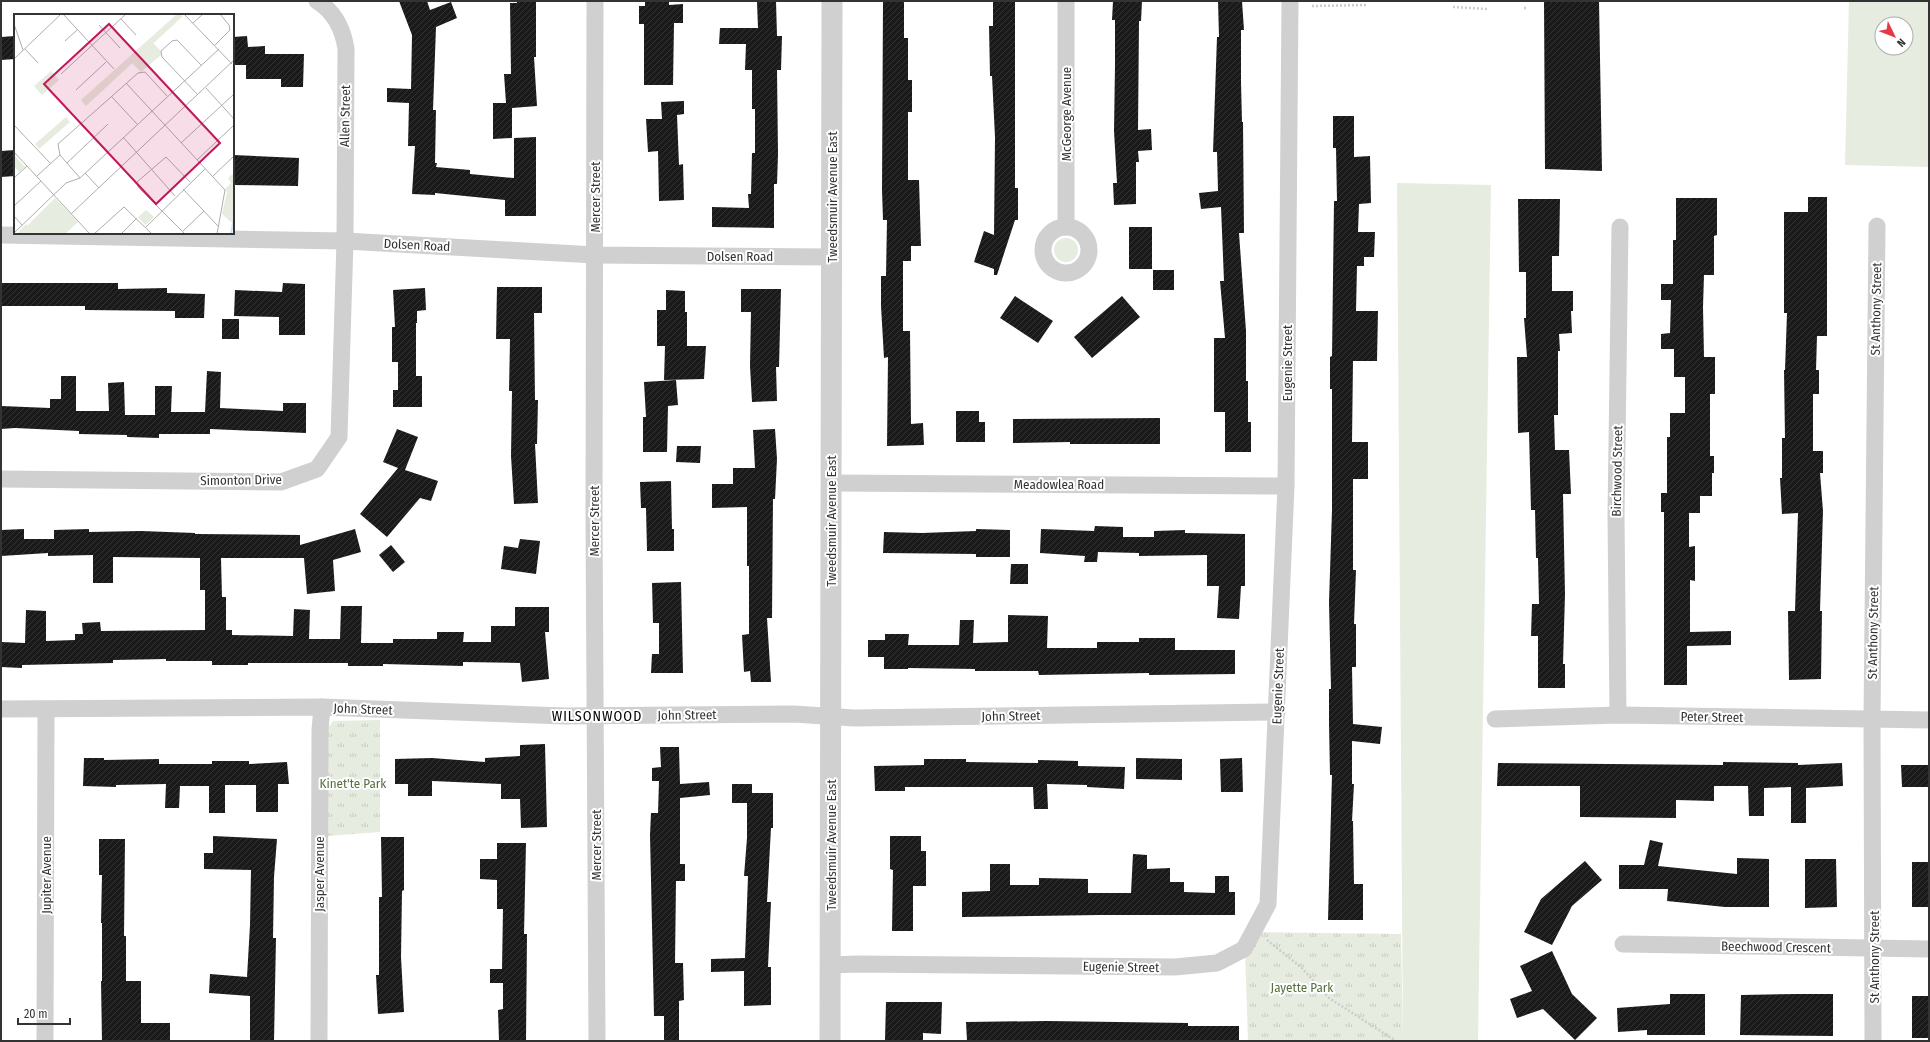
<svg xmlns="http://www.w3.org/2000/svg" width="1930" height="1042" viewBox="0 0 1930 1042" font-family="'Fira Sans Condensed',sans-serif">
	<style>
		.grass { fill: #e6ecdf; fill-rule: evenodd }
		.park { fill: url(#park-tufts) }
		.building { fill: url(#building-hatch) }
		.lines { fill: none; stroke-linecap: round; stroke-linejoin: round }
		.path { stroke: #cdcdcd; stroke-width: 2.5; stroke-dasharray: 2 2; stroke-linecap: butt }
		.minor { stroke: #d0d0d0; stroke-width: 17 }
		.tertiary { stroke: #d0d0d0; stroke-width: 21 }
		.labels { text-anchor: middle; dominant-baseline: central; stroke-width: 4; stroke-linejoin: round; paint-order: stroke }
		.street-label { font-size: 13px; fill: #333; stroke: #fff }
		.park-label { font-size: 13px; fill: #56703f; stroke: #fff }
		.neighbourhood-label { font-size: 14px; letter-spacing: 1px; fill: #000; stroke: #fff }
		.inset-river { fill: none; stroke: #cfe2ee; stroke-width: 2 }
		.inset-road { fill: none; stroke: #adadad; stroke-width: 1 }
		.view { fill: #c2185b; fill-opacity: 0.15; stroke: #c2185b; stroke-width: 2 }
		.inset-edge { fill: none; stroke: #333; stroke-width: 2 }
	</style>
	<defs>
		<pattern id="park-tufts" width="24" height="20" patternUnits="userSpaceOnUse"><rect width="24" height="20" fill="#e6ecdf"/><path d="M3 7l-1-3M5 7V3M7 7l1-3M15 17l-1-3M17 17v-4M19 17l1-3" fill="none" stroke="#c6cbc0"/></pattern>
		<pattern id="building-hatch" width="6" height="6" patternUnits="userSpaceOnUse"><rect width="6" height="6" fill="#1a1a1a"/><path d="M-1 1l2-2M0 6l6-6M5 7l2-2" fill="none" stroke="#333"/></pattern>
	</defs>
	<rect width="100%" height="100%" fill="#fff"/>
	<!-- grass -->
	<g class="grass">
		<path d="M1849,1H1929V167L1845,165ZM1882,24H1906V48H1882Z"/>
		<path d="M1397,183L1491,185L1478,1041H1403Z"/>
		<circle cx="1066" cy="250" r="12"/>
	</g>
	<!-- park -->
	<g class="park">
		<path d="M380,720V832L327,836L325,733L333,721Z"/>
		<path d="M1257,932L1401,934L1403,1041H1248L1245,950Z"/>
	</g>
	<!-- building -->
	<g class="building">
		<path d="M399,1H427L430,10L451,2L457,18L436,27L433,110H436L435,163H437L436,167L470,170V174L514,178V138L536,137V216H505V200L435,193V195L412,194L415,146H408L409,103L387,102V88L411,89L412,35Z"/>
		<path d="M517,1H536V57H534L537,106L512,108V138L493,139V103H506L504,74H511L510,3H517Z"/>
		<path d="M645,1H669V5L683,4V23H674L673,85H644V24H639V6H645Z"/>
		<path d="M776,1L777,36H782L781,70H777L778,154L777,184H774V228L712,227V207L749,208L748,194H751L752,153H755V109H752V70H745L746,44H719L720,28H758L757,2Z"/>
		<path d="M883,1H904V38H908V80H912V112H908V180H919L921,246H911V261H903V331H910L911,424L923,423L924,445L887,446L888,357L884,358L881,306V276H886L887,220H883L882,190Z"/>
		<path d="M993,1H1015V188H1018V220H1015L997,275H994V269L974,262L984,231L994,235L995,137L992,76H990L989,26H993Z"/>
		<path d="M1113,1H1142L1141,21H1139L1138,130L1151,129L1152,150L1138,151L1139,162H1136V204L1114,205L1113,183H1117L1114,131L1115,65V20H1112Z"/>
		<path d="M1218,1H1242L1244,30H1241V82L1242,122H1243L1244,233H1239L1246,331V381H1248V422H1251V452H1225V412H1214V338H1225L1220,281H1224L1221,207L1201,209L1199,193L1218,191L1217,152H1213L1217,37H1219Z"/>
		<path d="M1544,1H1599L1602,171L1545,169Z"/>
		<path d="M15,36V59L1,60V37Z"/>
		<path d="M247,36L248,47L265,46V54H304L303,87H281V79H246V65H233V37Z"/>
		<path d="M684,101V114L677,115L679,165L683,164L684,200L659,201L658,151L648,152L646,119H662L661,102Z"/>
		<path d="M1333,116H1354V157L1370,156L1371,203L1359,204L1358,232H1375L1374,257H1364V266H1357L1356,311H1378L1377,361H1353L1352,442H1368V479H1353V570H1356L1354,624H1356V667H1352L1353,724L1382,727L1380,744L1352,741V784H1354L1352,821H1353L1354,884H1363V920H1328L1332,775H1330L1329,723V689H1331L1329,602L1332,510V389H1330V357L1332,356L1334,201H1337L1336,148H1333Z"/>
		<path d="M15,150V176L1,177V151Z"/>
		<path d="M233,155L299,158L298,186L233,185Z"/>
		<path d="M1808,197H1827V336H1817L1816,370H1819V394H1813V451H1823V473H1820L1823,511L1820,611H1822L1821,679L1789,680L1788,611H1795L1798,513L1782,514L1780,478H1782V438H1785L1784,370H1785L1787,313H1784V212H1808Z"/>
		<path d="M1676,198H1717V235L1714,236V275H1704L1703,307L1704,357H1715V394H1710V456H1714V473H1712V496H1700V513H1689V547L1695,546V581L1690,580V632L1731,631V645L1687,646V685H1664V512H1661V493H1667V437H1670V413H1685V377H1674V349H1661V334L1670,333L1671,300H1661V284H1673V240H1676Z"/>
		<path d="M1518,199H1560L1559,256H1552V291H1573V311H1571L1572,333L1559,334L1560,351H1558V415H1554L1555,450H1569L1571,494H1563L1565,594L1563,664H1565V688H1538V636H1531L1532,604H1539L1538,558H1536L1535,510H1531L1529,432L1518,433L1517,357H1527L1524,318H1526V272H1519Z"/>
		<rect x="1129" y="227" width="23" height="42"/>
		<rect x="1153" y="270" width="21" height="20"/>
		<path d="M1,283H118V289L167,288V293L205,294L204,318H175V311L85,310V306H1Z"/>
		<path d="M283,283L305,284V335H279V317L234,316L235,290L282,292Z"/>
		<path d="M497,287H542V313H534L535,400H538L537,444H535L538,503L514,504L511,456L512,391H509L510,339H496Z"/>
		<path d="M425,288L426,310L417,311V323H416V376H422V407H393V390H398V362H392V327H395L393,290Z"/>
		<path d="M741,289H781L779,367H776L777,401L752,402L750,366L751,312H741Z"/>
		<path d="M666,290L685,291V312H687V346H706L704,379L664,380L665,346H657V310H666Z"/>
		<path d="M1015,296L1053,321L1038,343L1000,318Z"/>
		<path d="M1122,296L1140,317L1092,358L1074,337Z"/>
		<rect x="222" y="319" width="17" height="20"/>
		<path d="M207,371L221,372L220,408L283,411V403H306V433L210,429V434H159V438L127,437V435L79,434V431L15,428L1,429V406L50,408V399H61V376H76V411H109L108,383L124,382L125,415H155V386H172L171,412H205Z"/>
		<path d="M676,380L678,405L668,406L667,452H643V417H646L644,382Z"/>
		<path d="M956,411H979V422H985V442H956Z"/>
		<path d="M1160,418V444H1070V442L1013,443V419Z"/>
		<path d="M397,429L418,437L405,470L438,481L431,501L420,498L387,537L360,514L398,468L383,462Z"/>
		<path d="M775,429L777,459L775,499H773L772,618H767L771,682H751L750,671L744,672L742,635L749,634V566H747V507L712,508V484H733V468H755L753,430Z"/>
		<path d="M677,446H701L700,463L676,462Z"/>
		<path d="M671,481L672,529H674V551H647L646,508H641L640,482Z"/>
		<path d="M1095,526L1123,527V537H1154V531L1185,530V533L1245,534V586H1241L1239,619L1217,618L1219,586H1207V555L1139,556V553L1098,552L1097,562H1084L1085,556L1040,553L1041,529L1094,531Z"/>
		<path d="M24,529V539H54V530L89,529V532L141,531L195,533V534L300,535V545L355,529L361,552L333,560L335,591L307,594L304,558H221L222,597H226V630H232V635L293,636L294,609L310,610L309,639H340L341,606H362L361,643H393V639H437V632H464L463,642H491V626H515V607H549V632H545L549,679L522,682L520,663L463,662V666L383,664V666H348V663H248V665H212V661H166V659L113,660V663L22,665V668L1,667V642L25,643L26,610L46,611V641L75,640V634H83L82,623L100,622L101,631L205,630V590H200V558L113,557V583H93V555L48,556V553L1,556V530Z"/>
		<path d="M976,529L1010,530V557H976V554L883,553L884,532L922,533L976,531Z"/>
		<path d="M520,539L540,541L536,574L501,569L504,546L518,548Z"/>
		<path d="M391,545L405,562L393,572L379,555Z"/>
		<path d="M1011,564H1028V584H1010Z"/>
		<path d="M681,582L683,673H651L652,654H659V623H653L652,583Z"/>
		<path d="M1008,615L1048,616L1047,648H1097V642H1139V638H1175V650H1235V674L1149,675V673L1039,675L1038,671H975V669L908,668V669H884V657H868V640H885V634H909L908,645H959L960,620H974L973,643L1008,642Z"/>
		<path d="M545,744L547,827L521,828L520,799H501V784L432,781V796H408V784H395V759L432,758L485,762V758L520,756V745Z"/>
		<path d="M660,747H679L680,784L709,782L710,795L680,798V864H685V881H676L675,963H683L684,1000L679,1001V1041H664V1016H654L650,835L651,813H658L659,781H652V768L661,767Z"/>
		<path d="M84,758H104V760L159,759V764H212V761H249V764L287,762L289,784H278V812H256V785H225V813H209V786H180L179,808H165L166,784L116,785V787L83,786Z"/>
		<path d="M1136,758L1182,759V780L1136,779Z"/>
		<path d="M1242,758L1243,792H1221L1220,759Z"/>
		<path d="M924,759H966V762L1038,763V760L1078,761V766L1125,767L1124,789L1087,787V785L1047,784L1048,809H1034L1033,787H905V791H875L874,766L924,765Z"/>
		<path d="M1723,762L1798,763V765L1842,763L1843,786L1806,788V823H1791V787L1764,788V816H1749L1748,786H1714V801L1676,800V818L1580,817V786H1497L1498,763L1723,765Z"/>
		<path d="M1901,765H1929V787H1902Z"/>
		<path d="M732,784H752V793H773V828H771L767,902H771L768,967H771V1005L744,1006V971L711,972V959L745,958L748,876H744L747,838V803H732Z"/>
		<path d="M213,836L277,839L274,877L273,938H276L274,1041H250V996L209,993L210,974L247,977L250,925L251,870L204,869V853H213Z"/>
		<path d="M890,836H921V851H926V886H913V931H892L893,870L890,869Z"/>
		<path d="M381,837H404V890L402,891L401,957L404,1012L378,1014L376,975H379V897H382Z"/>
		<path d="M99,839H125L124,936H126V981H141V1023H170V1041H102L101,981H102V923H101L102,875H99Z"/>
		<path d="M1650,840L1663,843L1658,866L1737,874V858L1769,859V907H1725L1667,901L1668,889H1619V865H1644Z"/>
		<path d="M497,843H526L524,934H527L526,1041H499L498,1010L503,1009V983H490V969H502L503,909H497V880L480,879V859H497Z"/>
		<path d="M1133,854L1147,855V869L1170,868V882H1184V892L1215,893V876H1229V892H1235V915H1100L962,917V892L990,891V864H1010V885H1039V878L1088,879V893H1131Z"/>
		<path d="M1805,859H1836L1837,907L1805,908Z"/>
		<path d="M1585,861L1602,880L1572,906L1552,945L1524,932L1541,899Z"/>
		<rect x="1912" y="862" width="17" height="45"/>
		<path d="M1552,951L1572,994L1597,1018L1575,1040L1543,1009L1517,1018L1510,999L1532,991L1520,966Z"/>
		<path d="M1670,994H1705V1035H1647V1030L1618,1032L1617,1008L1670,1004Z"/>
		<path d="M1798,994H1833V1036L1740,1035L1741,995Z"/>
		<rect x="1912" y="996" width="17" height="42"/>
		<path d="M886,1002H942L941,1034L923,1033V1041L885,1040Z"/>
		<path d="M1047,1021L1188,1023V1026H1239V1041H967L966,1022Z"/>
	</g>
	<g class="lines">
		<!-- path -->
		<g class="path">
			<path d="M1312,6L1367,5"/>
			<path d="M1453,7L1487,9"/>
			<path d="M1524,8H1527"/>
			<path d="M1267,940L1302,968L1329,998L1396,1041"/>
		</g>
		<!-- minor -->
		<g class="minor">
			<path d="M595,1L594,519L597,1041"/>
			<path d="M1066,227V1"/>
			<circle cx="1066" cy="250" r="23"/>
			<path d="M1,235L345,241L595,255L832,257"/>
			<path d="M1,479L281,482L317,469L339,437L345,241L346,49C343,29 335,12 317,1"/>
			<path d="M831,483L1286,486"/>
			<path d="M1,709L322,707L565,716L794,714L854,718L1277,712"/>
			<path d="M1618,715L1616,516L1620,227"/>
			<path d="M1495,719L1618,715L1929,720"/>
			<path d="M1623,944L1929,949"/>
			<path d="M831,965L857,964L1175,967L1217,963L1244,949L1268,904L1286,486L1290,1"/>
			<path d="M45,1041L46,710"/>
			<path d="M319,1041L320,730L322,707"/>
			<path d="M1873,1041L1872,720L1877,226"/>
		</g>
		<!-- tertiary -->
		<path class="tertiary" d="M830,1041L832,1"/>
	</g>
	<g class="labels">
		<!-- street labels -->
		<g class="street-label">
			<text transform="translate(1066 114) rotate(-90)">McGeorge Avenue</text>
			<text transform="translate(345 116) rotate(-89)">Allen Street</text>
			<text transform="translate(595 197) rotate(-90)">Mercer Street</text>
			<text transform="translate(832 197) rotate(-90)">Tweedsmuir Avenue East</text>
			<text transform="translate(417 245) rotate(3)">Dolsen Road</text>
			<text x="740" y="256">Dolsen Road</text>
			<text transform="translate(1876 309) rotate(-89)">St Anthony Street</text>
			<text transform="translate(1287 363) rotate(-90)">Eugenie Street</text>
			<text transform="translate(1617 471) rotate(-89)">Birchwood Street</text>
			<text transform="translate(241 480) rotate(-1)">Simonton Drive</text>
			<text x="1059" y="484">Meadowlea Road</text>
			<text transform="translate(594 521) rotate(-90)">Mercer Street</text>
			<text transform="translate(831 521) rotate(-90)">Tweedsmuir Avenue East</text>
			<text transform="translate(1873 633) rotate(-89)">St Anthony Street</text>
			<text transform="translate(1278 686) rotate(-88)">Eugenie Street</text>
			<text transform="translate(363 709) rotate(2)">John Street</text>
			<text transform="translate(687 715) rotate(-1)">John Street</text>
			<text transform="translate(1011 716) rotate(-1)">John Street</text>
			<text transform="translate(1712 717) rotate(1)">Peter Street</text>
			<text transform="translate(596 845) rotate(-90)">Mercer Street</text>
			<text transform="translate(831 845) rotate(-90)">Tweedsmuir Avenue East</text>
			<text transform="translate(319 874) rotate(-90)">Jasper Avenue</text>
			<text transform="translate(46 875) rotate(-90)">Jupiter Avenue</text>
			<text transform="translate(1776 947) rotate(1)">Beechwood Crescent</text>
			<text transform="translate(1874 957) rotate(-90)">St Anthony Street</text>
			<text transform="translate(1121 967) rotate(1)">Eugenie Street</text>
		</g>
		<!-- park labels -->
		<g class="park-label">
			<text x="353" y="783">Kinet'te Park</text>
			<text x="1302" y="987">Jayette Park</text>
		</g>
		<!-- neighbourhood labels -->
		<g class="neighbourhood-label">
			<text x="597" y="716">WILSONWOOD</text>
		</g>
	</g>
	<!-- overview -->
	<g transform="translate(14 14)">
		<rect width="220" height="220" fill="#fff"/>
		<path d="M163,0L169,2L72,92L67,86ZM37,57L45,66L28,81L20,72ZM52,103L56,108L25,135L21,130ZM0,141L11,153L5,158L0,152ZM12,210L22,220H3Z" fill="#e6ecdf"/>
		<path d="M139,29L147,37V41L127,58L118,49ZM220,159V207L217,208L208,200L213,178L211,175L217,169L214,164ZM41,184L64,208L51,220H22L13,212ZM132,196L140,203L131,211L124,203Z" fill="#e6ecdf"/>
		<path class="inset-river" d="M217,220L220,204"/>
		<path class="inset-road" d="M49,0L100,55M170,0L218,50M107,5L122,21M179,9L189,0M0,10L9,36M85,11L106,34M51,27L63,16M201,31L216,16L215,11L206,0M11,35L24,49M0,45L47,0M47,60L112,0M112,69L211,176L203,220M192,74L220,105M62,76L92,48M184,81L148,43L147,37L158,27L163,26L187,51M97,82L123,110M0,111L36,149M109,123L161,182M167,129L220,80M0,138L76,220M46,141L44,130L124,59L131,58L153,82M46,141L66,164M183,146L220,111M53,149L94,110M71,159L85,174M23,162L46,141M198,163L220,142M0,164L13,152M169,175L204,212M0,192L27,167M57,200L220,46M0,202L8,211M132,213L191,155M169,217L190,197M0,219L52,169L66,164L205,35M80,220L110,193L138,220M107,220L123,204M171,220L124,173L123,168L152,143L176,168"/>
		<path class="view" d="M95,10L206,129L142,190L30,70Z"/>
		<rect width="220" height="220" class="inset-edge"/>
	</g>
	<!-- border -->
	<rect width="1930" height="1042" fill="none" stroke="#333333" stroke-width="4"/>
	<!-- north arrow -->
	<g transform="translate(1894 36) rotate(133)"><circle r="19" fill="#ffffff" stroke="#adadad"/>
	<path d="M0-3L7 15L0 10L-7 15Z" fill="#e63946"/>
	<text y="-6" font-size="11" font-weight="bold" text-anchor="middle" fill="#333333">N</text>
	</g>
	<!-- scale -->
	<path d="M18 1018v6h52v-6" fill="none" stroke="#333333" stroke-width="2"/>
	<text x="24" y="1018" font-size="12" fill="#333333" stroke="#ffffff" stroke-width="3" paint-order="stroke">20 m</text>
</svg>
